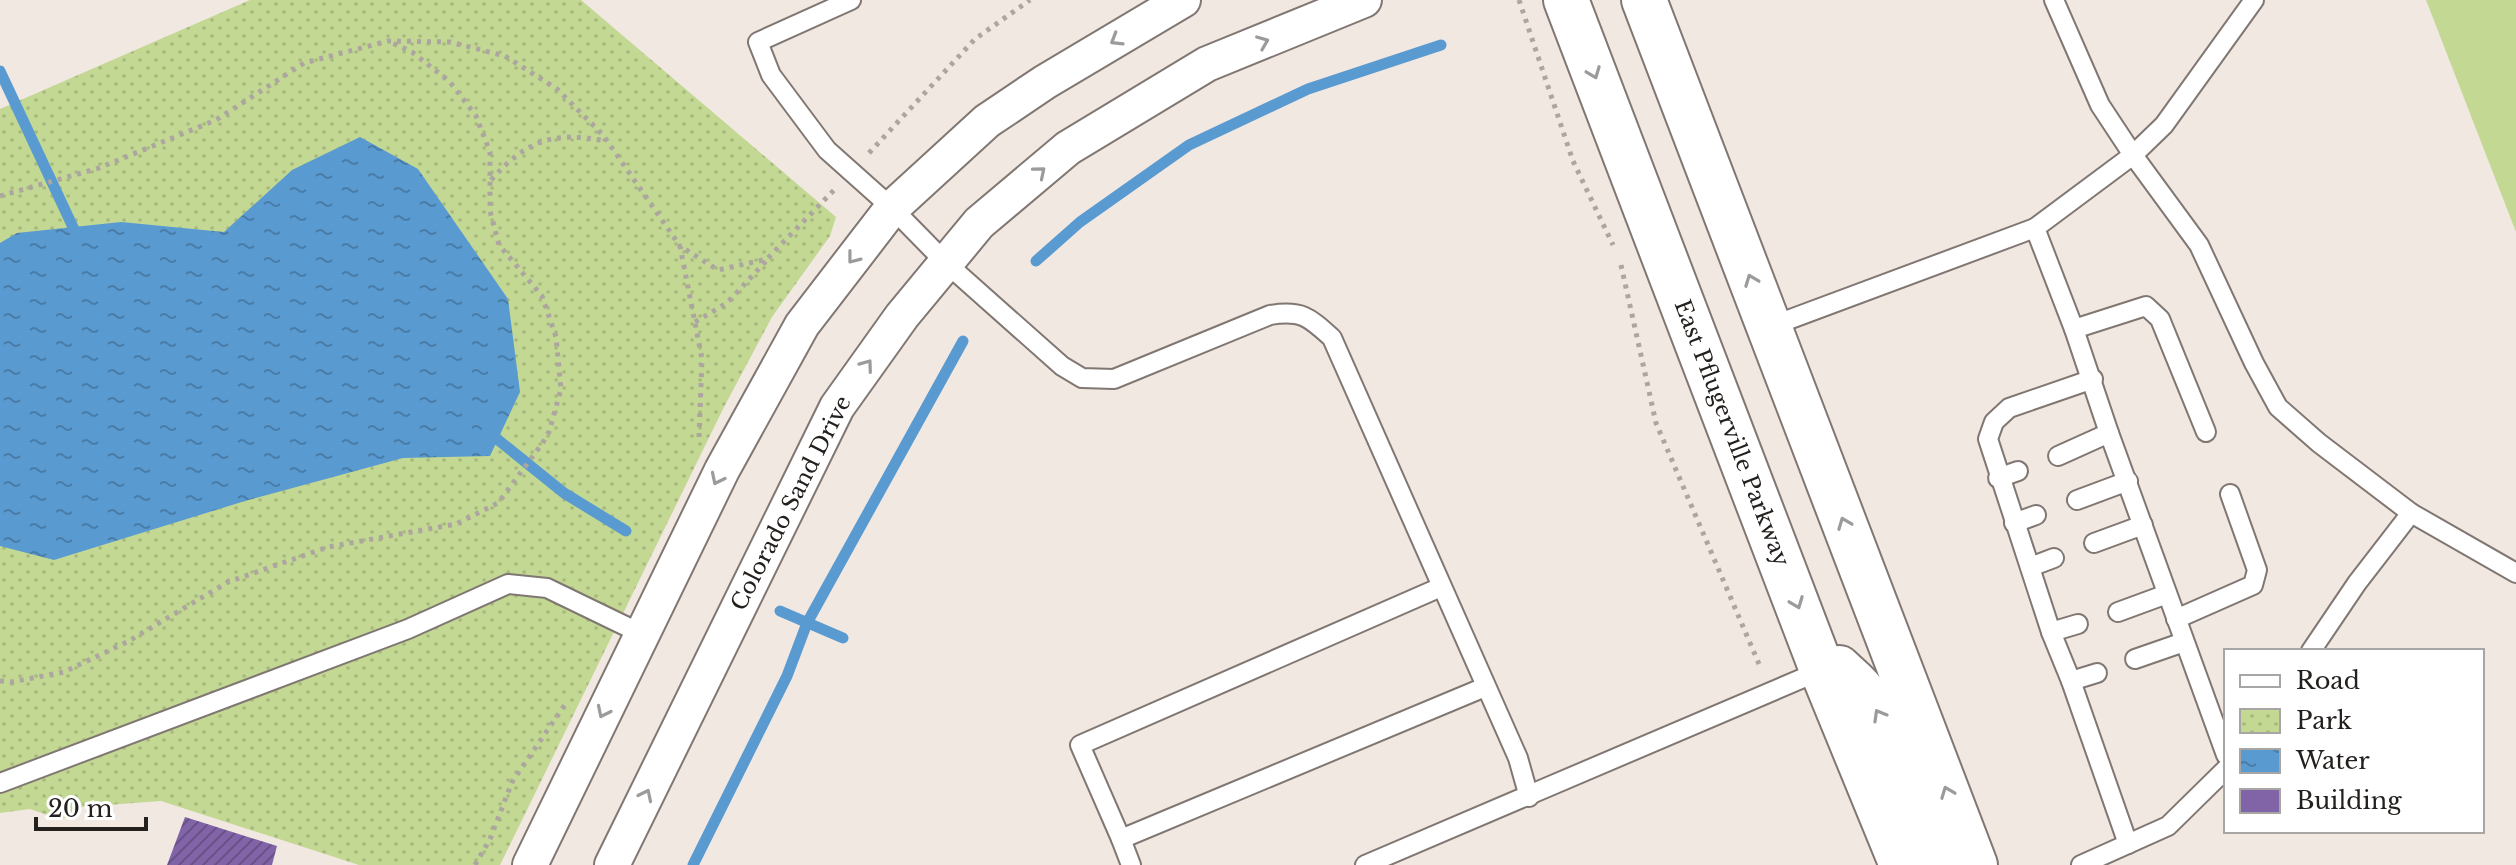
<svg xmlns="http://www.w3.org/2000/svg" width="2516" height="865" viewBox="0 0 2516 865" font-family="'Libre Baskerville',serif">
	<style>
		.grass { fill: #c2d893 }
		.park { fill: url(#park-dots) }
		.water { fill: url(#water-ripples) }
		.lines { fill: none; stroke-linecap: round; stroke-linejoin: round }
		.stream { stroke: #599ad1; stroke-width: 11 }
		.building { fill: url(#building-hatch) }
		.service-casing { stroke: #807772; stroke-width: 22 }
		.minor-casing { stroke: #807772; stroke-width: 38 }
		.tertiary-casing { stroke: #807772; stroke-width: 48 }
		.path { stroke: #ada5a0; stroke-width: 5; stroke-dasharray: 4 6; stroke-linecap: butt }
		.service { stroke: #fff; stroke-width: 18 }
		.minor { stroke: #fff; stroke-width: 34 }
		.tertiary { stroke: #fff; stroke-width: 44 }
		.oneway { stroke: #9c9b9a }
		.labels { text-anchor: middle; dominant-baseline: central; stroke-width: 8; stroke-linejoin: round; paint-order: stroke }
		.street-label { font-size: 22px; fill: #24201e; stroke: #fff }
	</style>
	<defs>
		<pattern id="park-dots" width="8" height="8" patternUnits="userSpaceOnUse" patternTransform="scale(2)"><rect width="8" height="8" fill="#c2d893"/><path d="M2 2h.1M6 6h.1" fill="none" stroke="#a7b97e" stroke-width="1.8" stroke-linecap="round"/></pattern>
		<pattern id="water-ripples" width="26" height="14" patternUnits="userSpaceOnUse" patternTransform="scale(2)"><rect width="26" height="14" fill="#599ad1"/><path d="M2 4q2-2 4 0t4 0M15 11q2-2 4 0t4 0" fill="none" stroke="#497da9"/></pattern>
		<pattern id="building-hatch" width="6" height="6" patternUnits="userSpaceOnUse" patternTransform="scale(2)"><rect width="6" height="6" fill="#8164a7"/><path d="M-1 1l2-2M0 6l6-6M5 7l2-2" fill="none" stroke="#695287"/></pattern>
	</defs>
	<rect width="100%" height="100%" fill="#f2e8e2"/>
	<!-- grass -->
	<path class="grass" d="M2426,0H2516V232Z"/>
	<!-- park -->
	<path class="park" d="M250,0H581L836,217L830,236L772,317L724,407L500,865H359L161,801L81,807L62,820L30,809L0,813V109Z"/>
	<!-- water -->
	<path class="water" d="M360,137L418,169L508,299L520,392L490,456L403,458L245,501L54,560L0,546V243L17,233L121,222L224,232L292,170Z"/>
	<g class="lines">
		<!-- stream -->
		<g class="stream">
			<path d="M0,71L79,240"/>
			<path d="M1036,261L1080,222L1189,145L1308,89L1441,45"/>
			<path d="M487,431L564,493L626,531"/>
			<path d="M780,611L843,638"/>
			<path d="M693,865L787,676L807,623L963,341"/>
		</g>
	</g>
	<!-- building -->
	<path class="building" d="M185,817L277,846L272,865H167Z"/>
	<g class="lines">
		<!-- service casing -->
		<g class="service-casing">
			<g id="service">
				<path d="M851,0L758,42L771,75L827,150L892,208L946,263L1062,366L1082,378L1114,379L1270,315C1302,310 1309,317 1332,338L1518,758L1529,797"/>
				<path d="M2054,0L2100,105L2133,155L2164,125L2254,0"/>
				<path d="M2035,228L2074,329L2109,433L2226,755"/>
				<path d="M1769,327L2035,228L2133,155L2199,245L2254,363L2278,407L2319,443L2411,513L2357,583L2311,651"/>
				<path d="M2074,329L2146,306L2160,319L2206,432"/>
				<path d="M2093,379L2009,408L1994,422L1988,439L2051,632L2071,681L2128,844"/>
				<path d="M2058,456L2109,433"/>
				<path d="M1998,478L2018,471"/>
				<path d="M2077,500L2128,481"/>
				<path d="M2411,513L2516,573"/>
				<path d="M2014,523L2036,515"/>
				<path d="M2094,543L2143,525"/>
				<path d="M2030,567L2054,558"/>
				<path d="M2118,612L2167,594"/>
				<path d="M2176,619L2253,585L2257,570L2230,494"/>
				<path d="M2051,632L2078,624"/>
				<path d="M2135,659L2184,642"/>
				<path d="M2071,681L2097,673"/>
				<path d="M0,783L408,629L508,584L547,588L642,634"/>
				<path d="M1121,839L1080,745L1441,587"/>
				<path d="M1131,865L1121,839L1485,687"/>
				<path d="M1365,865L1822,670"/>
				<path d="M2081,865L2168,826L2226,769"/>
			</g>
		</g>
		<!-- minor casing -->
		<g class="minor-casing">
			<g id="minor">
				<path d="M530,865L722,470L802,325L892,208L987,121L1045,82L1183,0"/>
				<path d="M612,865L837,407L902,316L979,223L1068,148L1207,64L1364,0"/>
			</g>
		</g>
		<!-- tertiary casing -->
		<g class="tertiary-casing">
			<g id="tertiary">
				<path d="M1566,0L1822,670L1902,865"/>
				<path d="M1644,0L1975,865"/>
				<path d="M1822,670L1839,668C1847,676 1858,684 1865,694C1902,742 1919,808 1940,865"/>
			</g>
		</g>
		<!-- path -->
		<g class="path">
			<path d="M1519,0L1573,161L1613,245"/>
			<path d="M869,153L975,39L1030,0"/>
			<path d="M491,180C527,140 552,131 606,141"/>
			<path d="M0,196L99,168L216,120L304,63L388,41L450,42L505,56L557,89L603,135L680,246"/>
			<path d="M1621,265L1656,423L1759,664"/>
			<path d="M695,322L727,303L766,261"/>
			<path d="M699,437L702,359L680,246L718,270L767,259L835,189"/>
			<path d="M0,681L11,682L64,672L127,642L228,582L328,547L456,524L498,503L542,444L549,432L561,389L556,337L542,296L499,245L490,211V152L476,116L450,82L412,52L388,41"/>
			<path d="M475,865L490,839L512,782L566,703"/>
		</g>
		<!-- service -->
		<use href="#service" class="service"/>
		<!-- minor -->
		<use href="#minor" class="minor"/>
		<!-- tertiary -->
		<use href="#tertiary" class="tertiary"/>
	</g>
	<!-- one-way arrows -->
	<defs><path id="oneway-chevron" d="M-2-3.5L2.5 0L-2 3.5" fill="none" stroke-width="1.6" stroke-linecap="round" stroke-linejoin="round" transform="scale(2)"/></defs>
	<g class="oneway">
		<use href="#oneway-chevron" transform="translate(1116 40) rotate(149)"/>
		<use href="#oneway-chevron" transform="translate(1263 42) rotate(-22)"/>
		<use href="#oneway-chevron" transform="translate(1594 73) rotate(69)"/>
		<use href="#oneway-chevron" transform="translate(1040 172) rotate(-40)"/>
		<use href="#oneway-chevron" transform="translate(853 258) rotate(128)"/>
		<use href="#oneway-chevron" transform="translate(1751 280) rotate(-111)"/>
		<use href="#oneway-chevron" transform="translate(867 365) rotate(-54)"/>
		<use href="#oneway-chevron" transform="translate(717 479) rotate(116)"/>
		<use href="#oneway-chevron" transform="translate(1844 523) rotate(-111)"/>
		<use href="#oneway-chevron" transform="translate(1797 603) rotate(69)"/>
		<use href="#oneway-chevron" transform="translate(603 712) rotate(116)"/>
		<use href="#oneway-chevron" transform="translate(1879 715) rotate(-120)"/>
		<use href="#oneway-chevron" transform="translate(1947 792) rotate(-111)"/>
		<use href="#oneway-chevron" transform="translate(646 795) rotate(-64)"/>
	</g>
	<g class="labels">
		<!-- street labels -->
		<g class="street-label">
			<text transform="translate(1732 433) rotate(69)">East Pflugerville Parkway</text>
			<text transform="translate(791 503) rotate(-63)">Colorado Sand Drive</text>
		</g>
	</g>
	<!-- legend -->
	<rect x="2224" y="649" width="260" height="184" fill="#ffffff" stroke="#a7a6a5" stroke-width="2"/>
	<rect x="2240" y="675" width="40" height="12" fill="#ffffff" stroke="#a7a6a5" stroke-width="2"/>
	<text x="2296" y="689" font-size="24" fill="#24201e">Road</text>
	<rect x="2240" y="709" width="40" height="24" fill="url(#park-dots)" stroke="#a7a6a5" stroke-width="2"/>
	<text x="2296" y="729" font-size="24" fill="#24201e">Park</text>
	<rect x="2240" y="749" width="40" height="24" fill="url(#water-ripples)" stroke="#a7a6a5" stroke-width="2"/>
	<text x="2296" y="769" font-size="24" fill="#24201e">Water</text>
	<rect x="2240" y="789" width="40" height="24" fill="#8164a7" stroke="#a7a6a5" stroke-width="2"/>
	<text x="2296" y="809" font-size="24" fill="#24201e">Building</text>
	<!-- scale -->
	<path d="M36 817v12h110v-12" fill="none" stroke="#24201e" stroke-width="4"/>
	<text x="48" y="817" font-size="24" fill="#24201e" stroke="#ffffff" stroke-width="6" paint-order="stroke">20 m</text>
</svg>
